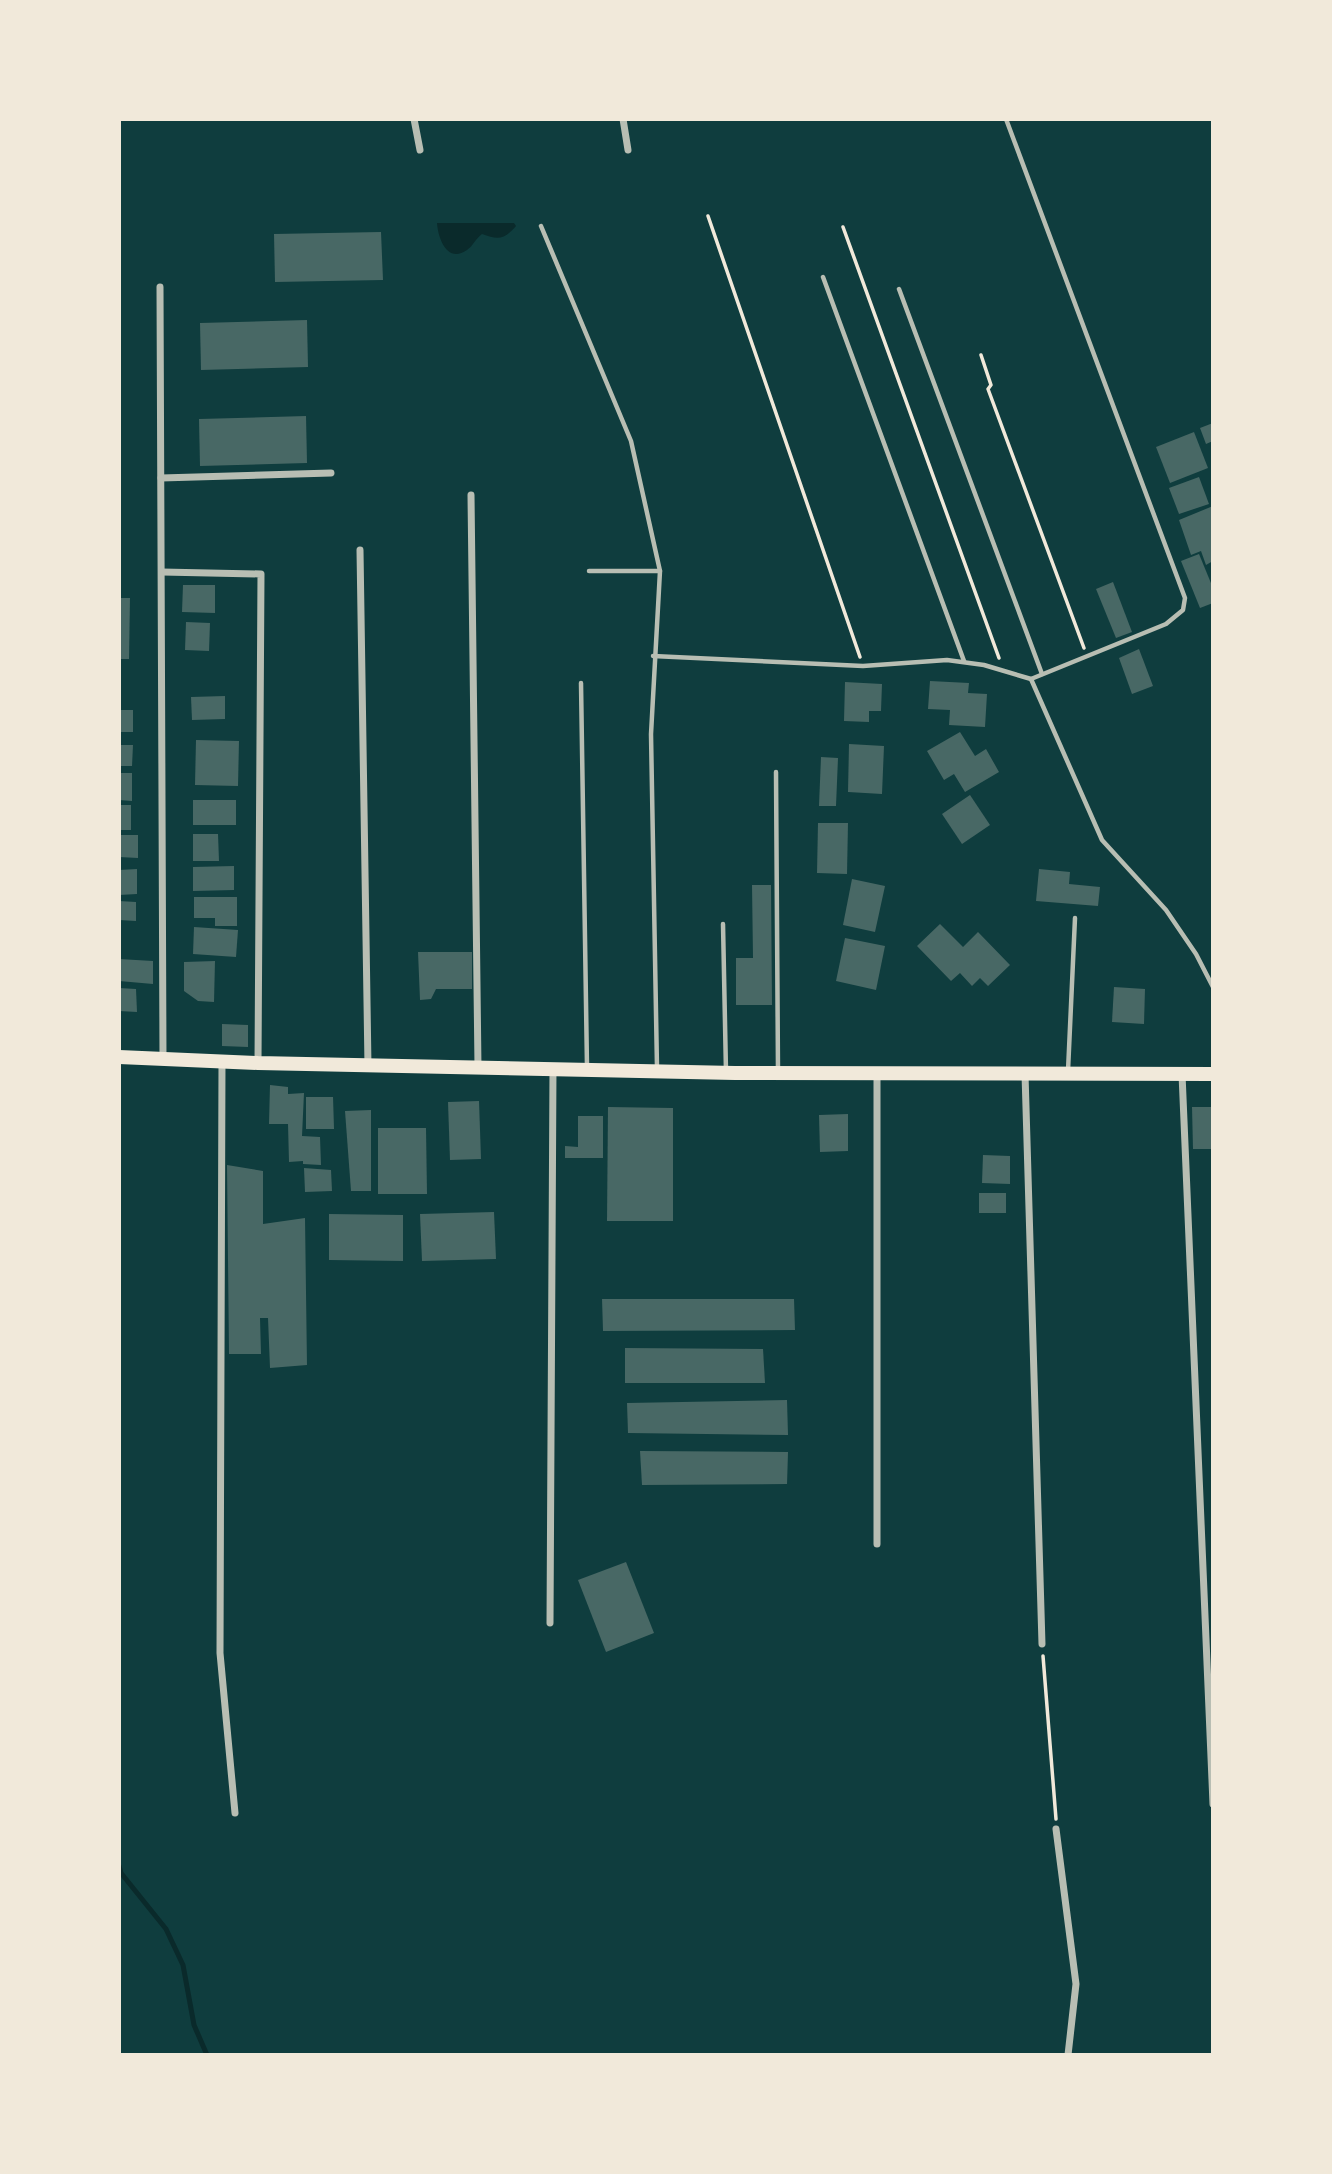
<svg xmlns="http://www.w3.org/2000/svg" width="1332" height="2174" viewBox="0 0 1332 2174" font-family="Lato,sans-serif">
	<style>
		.water { fill: #0a2a2b }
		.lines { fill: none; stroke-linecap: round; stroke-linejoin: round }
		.stream { stroke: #0a2a2b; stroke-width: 5 }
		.building { fill: #486865 }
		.path { stroke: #f1e9da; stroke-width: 3.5 }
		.service { stroke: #b8beb3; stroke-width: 4.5 }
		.minor { stroke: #b8beb3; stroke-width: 7 }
		.primary { stroke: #f1e9da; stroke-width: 14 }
	</style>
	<rect width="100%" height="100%" fill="#0f3d3e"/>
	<!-- water -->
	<path class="water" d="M437,223H514L516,226C504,240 498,240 482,234C476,238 473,246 467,250C447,264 438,238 437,223Z"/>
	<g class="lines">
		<!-- stream -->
		<path class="stream" d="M119,1866L121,1873L166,1929L183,1965L194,2025L207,2055"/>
	</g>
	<!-- building -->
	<g class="building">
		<path d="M381,232L383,280L275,282L274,234Z"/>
		<path d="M307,320L308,367L201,370L200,323Z"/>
		<path d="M306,416L307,463L200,466L199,419Z"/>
		<path d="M1213,423V441L1206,444L1200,428Z"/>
		<path d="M1194,432L1208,468L1170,483L1156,447Z"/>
		<path d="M1199,477L1209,504L1179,514L1169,488Z"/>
		<path d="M1213,506V561L1206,565L1201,551L1191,555L1179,520Z"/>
		<path d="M1199,554L1213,588V603L1200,608L1181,561Z"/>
		<path d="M1113,582L1132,632L1116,638L1096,589Z"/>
		<path d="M183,585H215V613L182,612Z"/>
		<path d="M119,598H130L129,659H119Z"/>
		<path d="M186,622L210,623L209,651L185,650Z"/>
		<path d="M1139,649L1153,686L1132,694L1119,658Z"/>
		<path d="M930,681L969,683L968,693L987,694L985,727L949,725L950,710L928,709Z"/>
		<path d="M845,682L882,684L881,711H869V722L844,721Z"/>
		<path d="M225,696V719L192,720L191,697Z"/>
		<rect x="119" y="710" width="14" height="22"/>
		<path d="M960,732L975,756L986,749L999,772L965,792L954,774L944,780L927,751Z"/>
		<path d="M196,740L239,741L238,786L195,785Z"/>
		<path d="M849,744L884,746L882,794L848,792Z"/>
		<path d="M119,745H133L132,766H119Z"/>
		<path d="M821,757L838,758L836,806H819Z"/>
		<path d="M119,773H132V801L119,800Z"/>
		<path d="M970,795L990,825L962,844L942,814Z"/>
		<rect x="193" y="800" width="43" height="25"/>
		<rect x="119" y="805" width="12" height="25"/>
		<path d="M818,823H848L847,874L817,873Z"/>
		<path d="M193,834H218L219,861H193Z"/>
		<path d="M119,835H138V858L119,857Z"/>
		<path d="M234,866V890L193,891V867Z"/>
		<path d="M137,869V894L119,895V870Z"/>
		<path d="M1039,869L1070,872L1069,884L1100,887L1098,906L1036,901Z"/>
		<path d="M852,879L885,886L875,932L843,925Z"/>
		<path d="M752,885H771L772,1005H736V958H753Z"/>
		<path d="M194,897H237V926H215V918H194Z"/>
		<path d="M119,901L136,902V921L119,920Z"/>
		<path d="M940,924L963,947L978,932L1010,965L988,986L980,978L972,986L960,973L951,981L917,946Z"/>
		<path d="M194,927L238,930L236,957L193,954Z"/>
		<path d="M845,938L885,946L876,990L836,981Z"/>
		<path d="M418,952H472V989H436L431,999L420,1000Z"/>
		<path d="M119,959L153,961V984L119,981Z"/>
		<path d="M215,961L214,1002L198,1001L184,991V962Z"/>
		<path d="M1114,987L1145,989L1144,1024L1112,1022Z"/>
		<path d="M119,988L136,989L137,1012L119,1011Z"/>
		<path d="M222,1024L248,1025V1047L222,1046Z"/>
		<path d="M270,1085L288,1087V1094L304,1093L302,1136L320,1137L321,1165L303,1164V1161L289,1162L288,1124H269Z"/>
		<path d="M306,1097H333L334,1129H306Z"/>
		<path d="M479,1101L481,1159L450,1160L448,1102Z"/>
		<path d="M608,1107L673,1108V1221H607Z"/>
		<path d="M1192,1107H1213V1149H1193Z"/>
		<path d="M371,1110V1191H351L345,1111Z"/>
		<path d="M848,1114V1151L820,1152L819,1115Z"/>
		<path d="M578,1116H603V1158H565V1146L578,1147Z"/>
		<path d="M378,1128H426L427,1194H378Z"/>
		<path d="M983,1155L1010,1156V1184L982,1183Z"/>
		<path d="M227,1165L263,1171V1224L305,1218L307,1365L270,1368L268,1318H260L261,1354H229Z"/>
		<path d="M304,1168L331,1170L332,1191L305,1192Z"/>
		<rect x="979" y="1193" width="27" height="20"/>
		<path d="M494,1212L496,1259L422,1261L420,1214Z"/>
		<path d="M329,1214L403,1215V1261L329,1260Z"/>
		<path d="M602,1299H794L795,1330L603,1331Z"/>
		<path d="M625,1348L763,1349L765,1383H625Z"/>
		<path d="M787,1400L788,1435L628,1433L627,1403Z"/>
		<path d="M640,1451L788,1452L787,1484L642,1485Z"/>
		<path d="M626,1562L654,1633L606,1652L578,1580Z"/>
	</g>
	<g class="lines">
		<!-- path -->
		<g class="path">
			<path d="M708,216L860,657"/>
			<path d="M843,227L999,658"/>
			<path d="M981,355L991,385L988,389L1084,648"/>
			<path d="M1043,1656L1056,1819"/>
		</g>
		<!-- service -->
		<g class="service">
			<path d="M1006,119L1185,598L1183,610L1166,624L1031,679L1102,840L1166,910L1196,954L1213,987"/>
			<path d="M541,226L631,441L660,571L651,734L657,1068"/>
			<path d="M823,277L964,661"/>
			<path d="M899,289L1042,674"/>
			<path d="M589,571H660"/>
			<path d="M653,656L863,666L947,660L984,665L1031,679"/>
			<path d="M581,683L587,1067"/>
			<path d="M776,772L778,1072"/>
			<path d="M723,924L726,1072"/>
			<path d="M1068,1071L1075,918"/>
		</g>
		<!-- minor -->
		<g class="minor">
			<path d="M414,119L420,150"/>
			<path d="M623,119L628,150"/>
			<path d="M160,287L163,1058"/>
			<path d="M161,478L331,473"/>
			<path d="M471,495L478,1067"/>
			<path d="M360,550L368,1066"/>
			<path d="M162,572L261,574L258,1063"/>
			<path d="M222,1062L220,1653L235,1813"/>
			<path d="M1025,1074L1042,1644"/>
			<path d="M1182,1074L1213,1804"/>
			<path d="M877,1544V1073"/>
			<path d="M550,1623L553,1068"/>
			<path d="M1056,1829L1076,1984L1068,2055"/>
		</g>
		<!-- primary -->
		<path class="primary" d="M119,1057L258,1063L735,1073L1213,1074"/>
	</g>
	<!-- border -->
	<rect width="1332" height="2174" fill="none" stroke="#f1e9da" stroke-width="242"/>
</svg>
